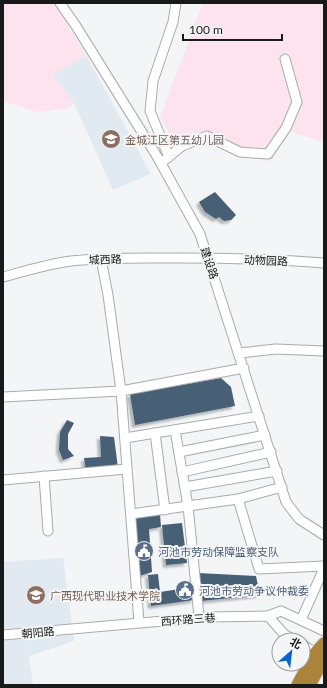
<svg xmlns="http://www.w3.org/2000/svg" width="327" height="688" viewBox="0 0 327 688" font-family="Lato,'Noto Sans SC',sans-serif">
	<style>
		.built { fill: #e1eaf1 }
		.industrial { fill: #fce3ed }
		.building { fill: #476074; filter: url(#shadow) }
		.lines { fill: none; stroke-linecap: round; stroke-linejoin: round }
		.minor-casing { stroke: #a9abad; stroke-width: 11 }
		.highway-casing { stroke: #d1d1d1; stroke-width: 15 }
		.minor { stroke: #fff; stroke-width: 9 }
		.highway { stroke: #ab833b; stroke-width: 13 }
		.labels { text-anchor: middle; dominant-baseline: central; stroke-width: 4; stroke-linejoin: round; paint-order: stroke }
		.education-label { font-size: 11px; fill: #785e54; stroke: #f3f5f7; text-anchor: start }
		.street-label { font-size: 11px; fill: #181919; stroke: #f3f5f7 }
		.service-label { font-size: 11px; fill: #4e5e75; stroke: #f3f5f7; text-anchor: start }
	</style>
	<defs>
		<filter id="shadow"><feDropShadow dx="-3" dy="3" stdDeviation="1" flood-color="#0004"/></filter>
	</defs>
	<rect width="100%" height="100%" fill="#f3f5f7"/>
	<!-- built -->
	<g class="built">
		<path d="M86,55L151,174L113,190L74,103L53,75Z"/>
		<path d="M63,558L74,641L29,656L33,685H3V562Z"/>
	</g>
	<!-- industrial -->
	<g class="industrial">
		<path d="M3,3H54L86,55L53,75L74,103L69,108L37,112L3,101Z"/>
		<path d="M203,3H324V142L289,131L271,161L237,156L231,150L207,140L181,154L160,117Z"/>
	</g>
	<!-- building -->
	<g class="building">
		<path d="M215,192L236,215L231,220L224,221L219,217L216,219L205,212L199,202Z"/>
		<path d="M221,378L231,387L235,406L135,425L130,394Z"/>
		<path d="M67,420L74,423L68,434V449L74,456L63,460L59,450L60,432Z"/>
		<path d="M100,436L114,437L118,468L86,471L84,458L101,457Z"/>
		<path d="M160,514L161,527L149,529L152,572L139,576L135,517Z"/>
		<path d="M182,523L187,563L166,565L162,525Z"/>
		<path d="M198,573L256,576L260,595L201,601Z"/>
		<path d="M158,574L160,592L193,587L194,600L151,606L148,575Z"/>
	</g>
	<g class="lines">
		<!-- minor casing -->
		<g class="minor-casing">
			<g id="minor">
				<path d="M60,3L76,26L158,158L200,234L286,502L299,519L324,535"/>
				<path d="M169,157L150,111L153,81L173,22L176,3"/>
				<path d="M161,163L182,146L207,136L240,152L268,154L286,128L297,102L285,59"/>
				<path d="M3,277C25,271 48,264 71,261C106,257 143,258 178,258C227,258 275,259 324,263"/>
				<path d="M239,353L276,349L324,351"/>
				<path d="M3,397L121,391L108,295L101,259"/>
				<path d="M175,430L188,506L199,617"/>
				<path d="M155,433L165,510"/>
				<path d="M125,438L259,416"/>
				<path d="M179,452L265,435"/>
				<path d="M182,472L271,452"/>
				<path d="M44,476L48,531"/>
				<path d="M3,480L127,469"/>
				<path d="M185,487L277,471"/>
				<path d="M238,499L259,569L324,566"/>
				<path d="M131,514L238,499L282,487"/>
				<path d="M268,616L281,611L324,631"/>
				<path d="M301,620L324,568"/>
				<path d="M139,622L121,391L244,368"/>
				<path d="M3,635L209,617L268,616L284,634L294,640"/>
				<path d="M303,645L316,653"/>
			</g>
		</g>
		<!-- highway casing -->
		<g class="highway-casing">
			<g id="highway">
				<path d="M298,685L314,655L324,644"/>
				<path d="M309,685L324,658"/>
			</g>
		</g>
		<!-- minor -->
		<use href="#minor" class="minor"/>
		<!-- highway -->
		<use href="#highway" class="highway"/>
	</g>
	<!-- icons -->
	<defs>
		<g id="school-disc" transform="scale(1)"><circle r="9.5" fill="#8d6e63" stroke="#f3f5f7"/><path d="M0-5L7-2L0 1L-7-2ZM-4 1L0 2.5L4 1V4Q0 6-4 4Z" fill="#fff"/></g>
		<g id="civic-disc" transform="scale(1)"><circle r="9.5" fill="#5c6f8a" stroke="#f3f5f7"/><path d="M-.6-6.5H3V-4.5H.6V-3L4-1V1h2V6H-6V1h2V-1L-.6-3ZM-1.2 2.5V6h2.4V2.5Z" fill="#fff"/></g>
	</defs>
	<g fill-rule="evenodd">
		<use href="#school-disc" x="111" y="139"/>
		<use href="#civic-disc" x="144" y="551"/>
		<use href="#civic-disc" x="185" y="590"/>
		<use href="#school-disc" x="36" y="595"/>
	</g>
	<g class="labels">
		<!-- education labels -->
		<g class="education-label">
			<text x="125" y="139">金城江区第五幼儿园</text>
			<text x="50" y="595">广西现代职业技术学院</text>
		</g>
		<!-- street labels -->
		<g class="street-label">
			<text transform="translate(105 259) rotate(-2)">城西路</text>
			<text transform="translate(266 260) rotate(2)">动物园路</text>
			<text transform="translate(210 263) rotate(72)">建设路</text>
			<text transform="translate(188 619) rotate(-4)">西环路三巷</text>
			<text transform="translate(38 632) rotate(-5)">朝阳路</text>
		</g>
		<!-- service labels -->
		<g class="service-label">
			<text x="158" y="551">河池市劳动保障监察支队</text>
			<text x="199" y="590">河池市劳动争议仲裁委</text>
		</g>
	</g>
	<!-- border -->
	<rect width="327" height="688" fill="none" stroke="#181919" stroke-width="8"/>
	<!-- north arrow -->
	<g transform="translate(291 652) rotate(28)"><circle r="19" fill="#f3f5f7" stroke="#9b9d9e"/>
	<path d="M0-3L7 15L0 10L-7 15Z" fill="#0b64cd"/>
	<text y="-6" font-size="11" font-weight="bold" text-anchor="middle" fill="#181919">北</text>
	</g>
	<!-- scale -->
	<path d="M183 34v6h99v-6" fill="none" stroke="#181919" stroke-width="2"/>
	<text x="189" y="34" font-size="12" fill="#181919" stroke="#f3f5f7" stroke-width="3" paint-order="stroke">100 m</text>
</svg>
